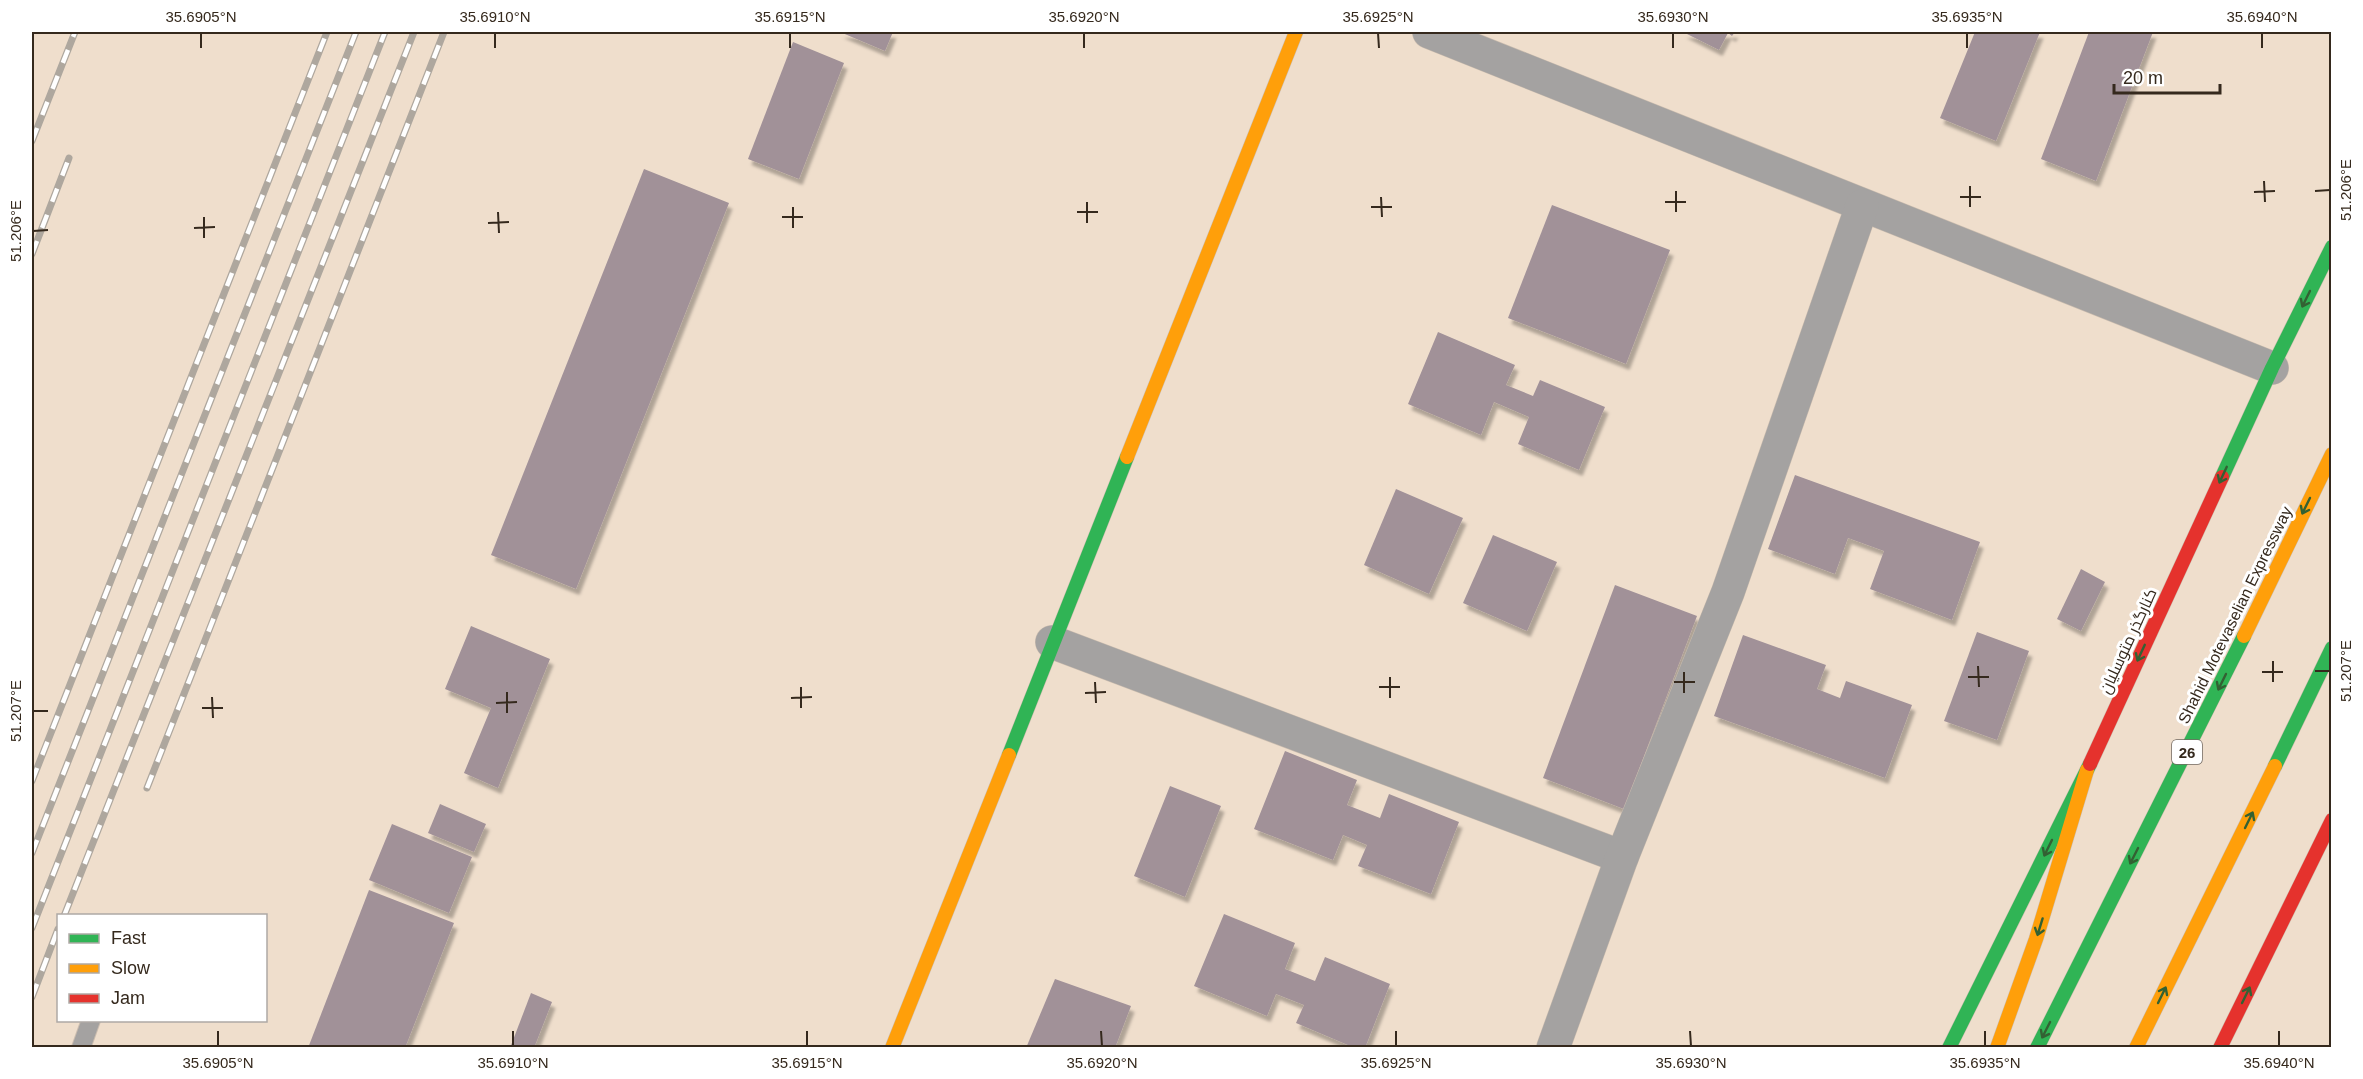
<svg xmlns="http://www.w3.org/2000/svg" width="2363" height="1079" viewBox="0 0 2363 1079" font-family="Arial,Cairo,sans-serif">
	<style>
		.building { fill: #a19198; filter: url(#shadow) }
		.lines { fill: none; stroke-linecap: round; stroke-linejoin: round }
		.lane-casing { stroke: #cbbdaf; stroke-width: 20 }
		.street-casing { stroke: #cbbdaf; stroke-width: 34 }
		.fast-casing { stroke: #cbbdaf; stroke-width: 15 }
		.slow-casing { stroke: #cbbdaf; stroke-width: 15 }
		.jam-casing { stroke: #cbbdaf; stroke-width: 15 }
		.lane { stroke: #a4a2a1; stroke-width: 18 }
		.street { stroke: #a4a2a1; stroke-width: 33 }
		.fast { stroke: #30b455; stroke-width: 14 }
		.slow { stroke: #ff9f0a; stroke-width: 14 }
		.jam { stroke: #e5322d; stroke-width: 14 }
		.rail-casing { stroke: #aea79e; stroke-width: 7 }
		.rail { stroke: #fff; stroke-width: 4.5; stroke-dasharray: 14; stroke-linecap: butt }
		.oneway { stroke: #336133 }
		.ticks { fill: none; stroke: #35291d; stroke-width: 2 }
		.labels { text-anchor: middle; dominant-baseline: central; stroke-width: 6; stroke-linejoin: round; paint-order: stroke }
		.shield { fill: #fff; stroke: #726961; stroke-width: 1.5 }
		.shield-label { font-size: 15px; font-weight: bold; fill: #35291d }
		.street-label { font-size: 16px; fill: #35291d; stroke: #fff }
		.neatline { fill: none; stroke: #35291d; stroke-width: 2 }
		.ticks-label { font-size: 15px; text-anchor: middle; fill: #35291d }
	</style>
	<defs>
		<filter id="shadow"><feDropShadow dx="3.5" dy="6" stdDeviation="1.5" flood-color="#0004"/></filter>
	</defs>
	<rect width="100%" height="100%" fill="#efdecc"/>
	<!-- building -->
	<g class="building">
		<path d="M840,32H893L885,51Z"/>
		<path d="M1683,32H1735L1732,36L1728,33L1719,50Z"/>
		<path d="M1975,32H2040L1996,141L1940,118Z"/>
		<path d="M2089,32H2153L2096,181L2041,159Z"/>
		<path d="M793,42L844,63L799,179L748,159Z"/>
		<path d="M644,169L729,203L576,589L491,555Z"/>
		<path d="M1552,205L1670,250L1626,364L1508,318Z"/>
		<path d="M1438,332L1515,365L1506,385L1533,396L1540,380L1605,407L1579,470L1518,444L1529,417L1494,402L1481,435L1408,404Z"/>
		<path d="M1795,475L1980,542L1952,620L1870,589L1884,551L1848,538L1835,574L1768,549Z"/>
		<path d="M1396,489L1463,518L1429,594L1364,565Z"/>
		<path d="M1493,535L1557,562L1527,631L1463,603Z"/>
		<path d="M2081,569L2105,582L2081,631L2057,619Z"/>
		<path d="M1615,585L1697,616L1624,809L1543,778Z"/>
		<path d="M471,626L550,659L498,788L464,773L491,708L445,689Z"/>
		<path d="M1977,632L2029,651L1997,740L1944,721Z"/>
		<path d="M1743,635L1826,665L1817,689L1840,698L1846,681L1912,705L1885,778L1714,716Z"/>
		<path d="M1285,751L1357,780L1347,805L1380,818L1389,794L1459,822L1431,894L1358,866L1367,845L1343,835L1333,860L1254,829Z"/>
		<path d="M1170,786L1221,806L1185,897L1134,876Z"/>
		<path d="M440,804L486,824L474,852L428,833Z"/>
		<path d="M392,824L472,857L449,913L369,880Z"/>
		<path d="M369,890L454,923L405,1048H308Z"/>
		<path d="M1224,914L1295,943L1285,969L1315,981L1325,957L1390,984L1365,1048H1355L1296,1023L1304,1005L1276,994L1267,1016L1194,986Z"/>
		<path d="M1055,979L1131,1006L1115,1048H1026Z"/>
		<path d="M531,993L552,1002L534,1048H510Z"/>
	</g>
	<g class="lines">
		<!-- lane casing -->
		<g class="lane-casing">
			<path id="lane" d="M81,1048L91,1020"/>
		</g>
		<!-- street casing -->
		<g class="street-casing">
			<g id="street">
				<path d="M1429,32L2272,368"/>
				<path d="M1052,642L1622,857"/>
				<path d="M1553,1048L1622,857L1728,592L1862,206"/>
			</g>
		</g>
		<!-- fast casing -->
		<g class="fast-casing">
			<g id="fast">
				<path d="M2222,477L2272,368L2332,247"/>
				<path d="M1009,755L1127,457"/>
				<path d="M2275,766L2332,648"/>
				<path d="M1949,1048L2090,764"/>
				<path d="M2037,1048L2244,636"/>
			</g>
		</g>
		<!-- slow casing -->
		<g class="slow-casing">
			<g id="slow">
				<path d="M1127,457L1296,32"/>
				<path d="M2244,636L2332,454"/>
				<path d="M892,1048L1009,755"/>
				<path d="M1997,1048L2036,939L2087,770"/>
				<path d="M2136,1048L2275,766"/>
			</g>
		</g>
		<!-- jam casing -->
		<g class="jam-casing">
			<g id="jam">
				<path d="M2090,764L2222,477"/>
				<path d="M2220,1048L2332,820"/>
			</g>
		</g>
		<!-- lane -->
		<use href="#lane" class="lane"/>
		<!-- street -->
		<use href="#street" class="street"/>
		<!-- fast -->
		<use href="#fast" class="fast"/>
		<!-- slow -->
		<use href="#slow" class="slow"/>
		<!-- jam -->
		<use href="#jam" class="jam"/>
		<!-- rail casing -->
		<g class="rail-casing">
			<g id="rail">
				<path d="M32,141L75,32"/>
				<path d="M32,254L69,158"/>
				<path d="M32,781L327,32"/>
				<path d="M147,788L444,32"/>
				<path d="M32,853L356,32"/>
				<path d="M64,916L414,32"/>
				<path d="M32,928L385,32"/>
				<path d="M32,997L58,929"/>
			</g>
		</g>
		<!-- rail -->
		<use href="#rail" class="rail"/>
	</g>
	<!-- one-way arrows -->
	<defs><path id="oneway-shaft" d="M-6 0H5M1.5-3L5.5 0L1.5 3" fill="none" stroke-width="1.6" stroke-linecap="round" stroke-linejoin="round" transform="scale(1.5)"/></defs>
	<g class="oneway">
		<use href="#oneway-shaft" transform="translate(2306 299) rotate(116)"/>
		<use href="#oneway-shaft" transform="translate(2223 475) rotate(115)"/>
		<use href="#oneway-shaft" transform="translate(2306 506) rotate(116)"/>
		<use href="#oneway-shaft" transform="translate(2141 653) rotate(115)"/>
		<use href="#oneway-shaft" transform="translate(2222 682) rotate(116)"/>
		<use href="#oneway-shaft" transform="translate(2249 820) rotate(-64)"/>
		<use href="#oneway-shaft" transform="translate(2048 848) rotate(116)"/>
		<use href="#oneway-shaft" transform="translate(2134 856) rotate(117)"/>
		<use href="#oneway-shaft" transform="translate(2040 927) rotate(107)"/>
		<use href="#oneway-shaft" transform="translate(2162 995) rotate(-64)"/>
		<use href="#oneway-shaft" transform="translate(2246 995) rotate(-64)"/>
		<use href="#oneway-shaft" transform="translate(2046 1030) rotate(117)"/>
	</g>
	<!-- ticks -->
	<path class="ticks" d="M201,33V48M495,33V48M790,33V48M1084,33V48M1378,33L1379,48M1673,33V48M1967,33V48M2262,33V48M2264,181L2265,202M1970,186V207M1676,191V212M2315,191L2330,190M2254,192L2275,191M1381,197L1382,217M1960,197H1981M1087,202V223M1665,202H1686M793,207V228M1371,207H1392M498,212L499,233M1077,212H1098M204,217V238M782,217H803M488,223L509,222M194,228L215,227M33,231L48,230M2273,661V682M1978,666L1979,687M2315,671H2330M1684,672V693M2262,672H2283M1390,677V698M1968,677H1989M1095,682L1096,703M1674,682H1695M801,687V708M1379,687H1400M507,692V713M1085,693L1106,692M212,697L213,718M791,698L812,697M496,703L517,702M202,708H223M33,711H48M218,1031V1046M513,1031V1046M807,1031V1046M1101,1031L1102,1046M1396,1031V1046M1690,1031L1691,1046M1985,1031V1046M2279,1031V1046"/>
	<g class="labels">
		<!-- shield labels -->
		<rect class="shield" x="2172" y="740" width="30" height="24" rx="4.5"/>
		<g class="shield-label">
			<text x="2187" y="752">26</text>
		</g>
		<!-- street labels -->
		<g class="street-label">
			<text transform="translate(2235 615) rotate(-64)">Shahid Motevaselian Expressway</text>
			<text transform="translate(2128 641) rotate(-65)">کنارگذر متوسلیان</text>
		</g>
	</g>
	<!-- border -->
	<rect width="2363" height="1079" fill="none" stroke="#ffffff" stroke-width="66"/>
	<!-- legend -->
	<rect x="57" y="914" width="210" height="108" fill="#ffffff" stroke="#aea9a5" stroke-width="1.5"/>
	<rect x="69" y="934" width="30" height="9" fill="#30b455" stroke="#aea9a5" stroke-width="1.5"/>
	<text x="111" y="944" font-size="18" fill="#35291d">Fast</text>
	<rect x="69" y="964" width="30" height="9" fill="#ff9f0a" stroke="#aea9a5" stroke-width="1.5"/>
	<text x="111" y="974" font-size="18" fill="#35291d">Slow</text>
	<rect x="69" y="994" width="30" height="9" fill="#e5322d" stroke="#aea9a5" stroke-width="1.5"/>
	<text x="111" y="1004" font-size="18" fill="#35291d">Jam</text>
	<!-- scale -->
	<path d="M2114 84v9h106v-9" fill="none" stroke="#35291d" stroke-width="3"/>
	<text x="2123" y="84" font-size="18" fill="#35291d" stroke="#ffffff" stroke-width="4.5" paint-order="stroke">20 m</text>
	<rect x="33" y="33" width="2297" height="1013" class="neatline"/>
	<g class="ticks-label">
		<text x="201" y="22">35.6905°N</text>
		<text x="495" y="22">35.6910°N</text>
		<text x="790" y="22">35.6915°N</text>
		<text x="1084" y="22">35.6920°N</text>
		<text x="1378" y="22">35.6925°N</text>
		<text x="1673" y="22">35.6930°N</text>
		<text x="1967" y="22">35.6935°N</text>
		<text x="2262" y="22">35.6940°N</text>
		<text transform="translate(2346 190) rotate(-90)" y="5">51.206°E</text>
		<text transform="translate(16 231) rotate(-90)" y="5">51.206°E</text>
		<text transform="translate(2346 671) rotate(-90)" y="5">51.207°E</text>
		<text transform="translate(16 711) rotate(-90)" y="5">51.207°E</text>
		<text x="218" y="1068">35.6905°N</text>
		<text x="513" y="1068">35.6910°N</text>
		<text x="807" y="1068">35.6915°N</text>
		<text x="1102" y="1068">35.6920°N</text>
		<text x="1396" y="1068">35.6925°N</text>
		<text x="1691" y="1068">35.6930°N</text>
		<text x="1985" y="1068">35.6935°N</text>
		<text x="2279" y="1068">35.6940°N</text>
	</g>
</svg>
